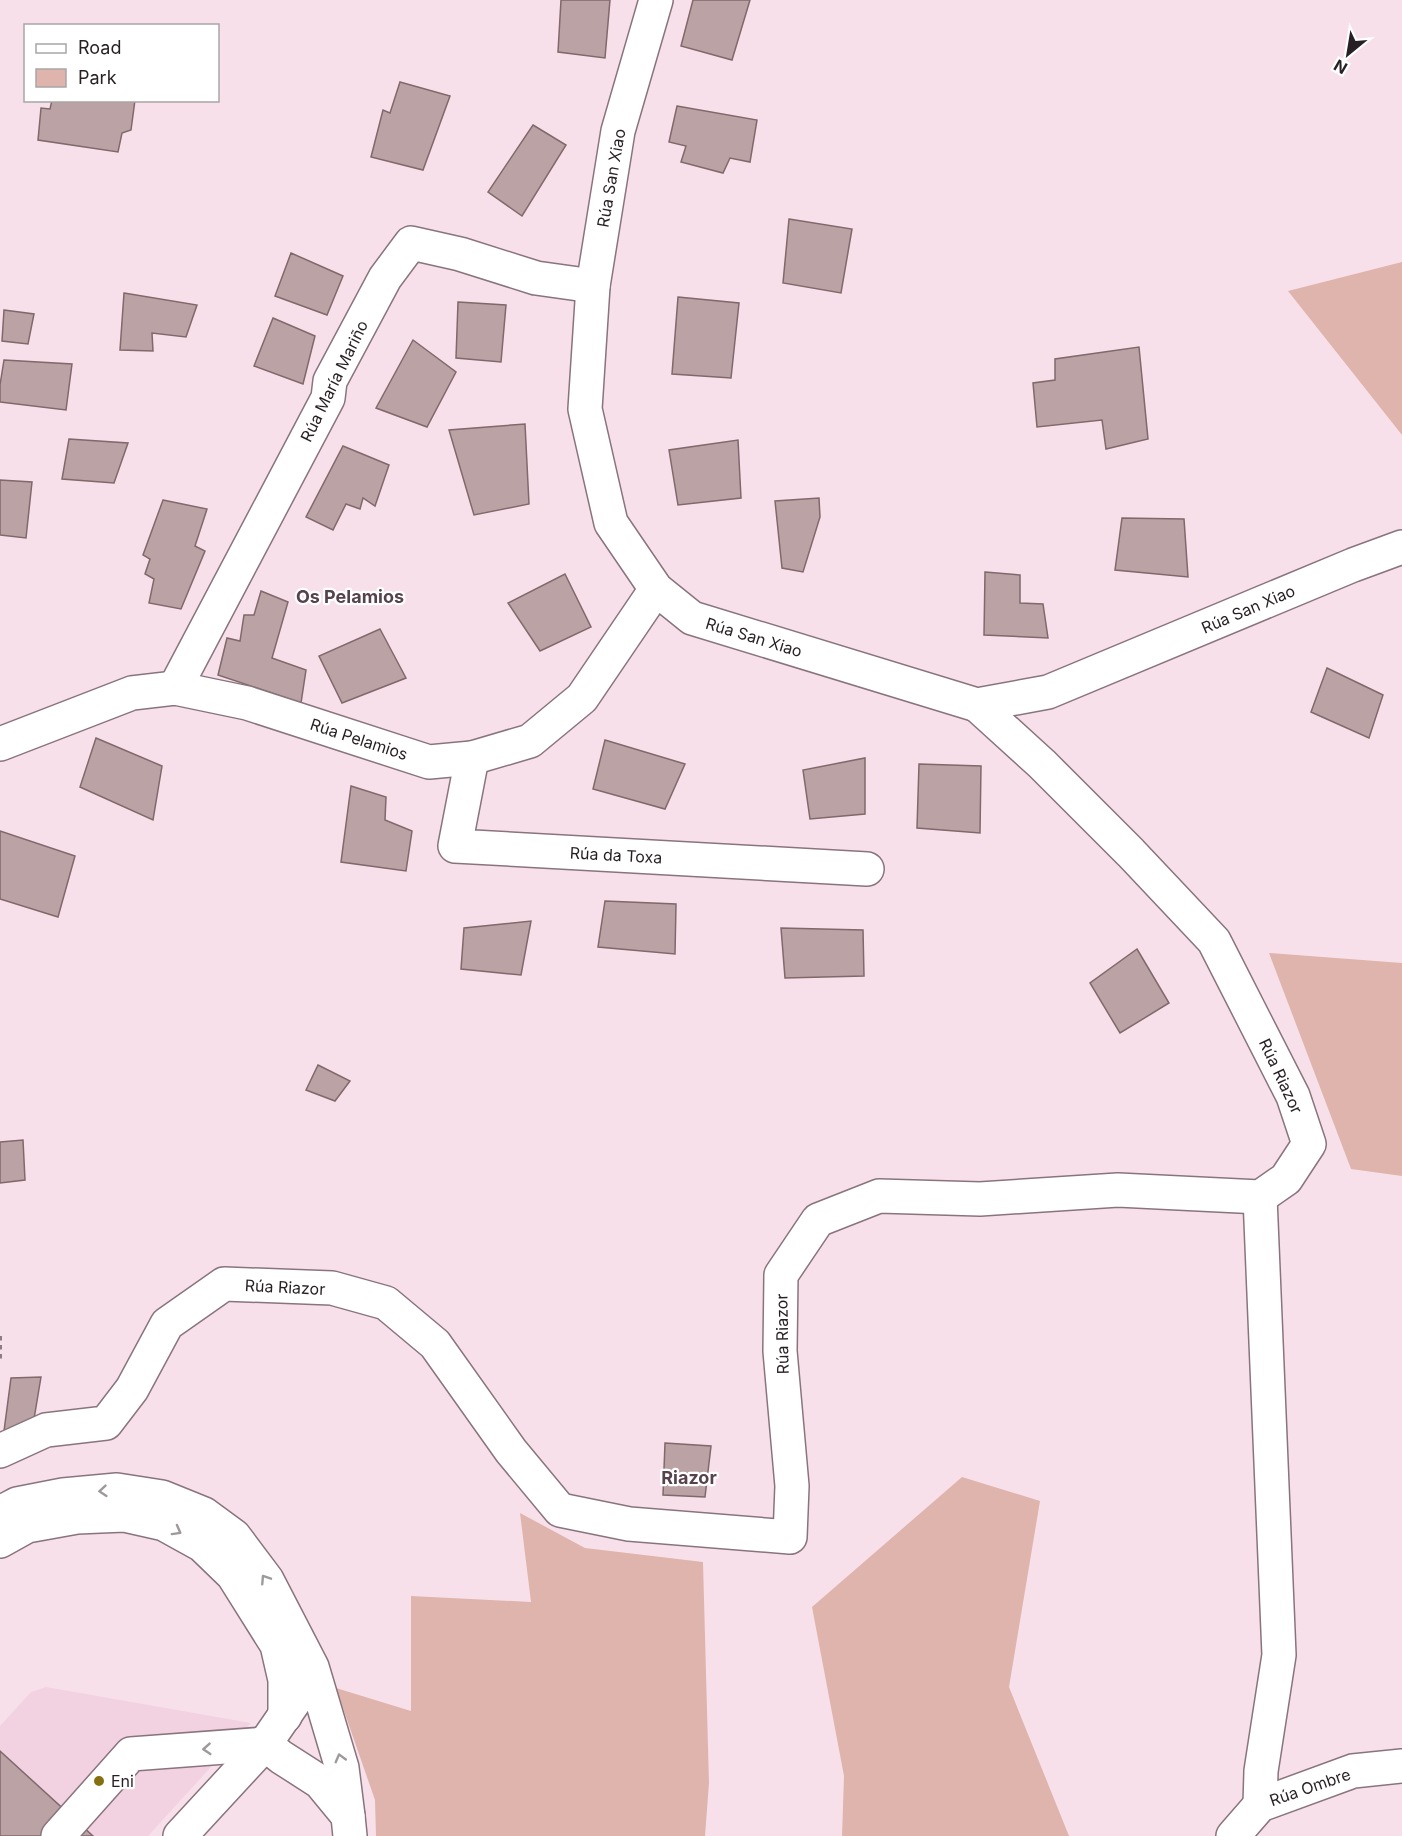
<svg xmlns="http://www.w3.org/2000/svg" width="1402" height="1836" viewBox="0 0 1402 1836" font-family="Inter,sans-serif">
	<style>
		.built { fill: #f2d2e1 }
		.green { fill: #dfb4ac }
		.building { fill: #bba2a5; stroke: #80686b; stroke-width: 1.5 }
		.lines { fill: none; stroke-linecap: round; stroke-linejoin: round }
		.minor-casing { stroke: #89747e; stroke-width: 36 }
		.highway-casing { stroke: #89747e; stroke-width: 36 }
		.path { stroke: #8b7b82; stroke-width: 4; stroke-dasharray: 4.5 4.5; stroke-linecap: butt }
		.minor { stroke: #fff; stroke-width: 33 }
		.highway { stroke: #fff; stroke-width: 33 }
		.oneway { stroke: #9e9a9c }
		.poi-dot { fill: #857010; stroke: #fff; stroke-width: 2 }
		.labels { text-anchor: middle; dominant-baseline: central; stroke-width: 4.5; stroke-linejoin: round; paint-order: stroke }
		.street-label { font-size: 16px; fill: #271f23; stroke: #fff }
		.poi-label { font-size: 16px; fill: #271f23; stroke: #fff; text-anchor: start }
		.neighbourhood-label { font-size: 18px; font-weight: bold; fill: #55424b; stroke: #fff }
	</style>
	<rect width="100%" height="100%" fill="#f8e0eb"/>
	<!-- built -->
	<path class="built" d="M46,1687L251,1723L148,1836H0V1726L31,1692Z"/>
	<!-- green -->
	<g class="green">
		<path d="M1402,262V435L1288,291Z"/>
		<path d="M1269,953L1402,963V1176L1351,1169Z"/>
		<path d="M962,1477L1040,1501L1009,1687L1069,1836H842L844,1776L812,1607Z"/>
		<path d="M520,1513L585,1548L703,1562L709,1783L705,1836H376L375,1800L336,1688L411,1711V1596L531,1602Z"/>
	</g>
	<!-- building -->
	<g class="building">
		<path d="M561,0H610L605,58L558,52Z"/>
		<path d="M693,0H750L732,60L681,46Z"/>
		<path d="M400,82L450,96L423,170L371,157L383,110L390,113Z"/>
		<path d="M52,100H135L131,130L122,133L118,152L38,140L41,108L50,109Z"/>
		<path d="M677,106L757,120L750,162L730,158L723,173L681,162L686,146L669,142Z"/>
		<path d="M533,125L566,145L522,216L488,192Z"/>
		<path d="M789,219L852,229L841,293L783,283Z"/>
		<path d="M291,253L343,276L327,315L275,296Z"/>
		<path d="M124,293L197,305L186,337L152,333L153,351L120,350Z"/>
		<path d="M678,297L739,303L731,378L672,374Z"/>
		<path d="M458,302L506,305L501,362L456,358Z"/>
		<path d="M4,310L34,314L28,344L2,341Z"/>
		<path d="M273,318L315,336L303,384L254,366Z"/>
		<path d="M413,340L456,372L427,427L376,408Z"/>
		<path d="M1139,347L1148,439L1106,449L1102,420L1037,427L1033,383L1055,380V359Z"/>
		<path d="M4,360L72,364L66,410L0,402V385Z"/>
		<path d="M525,424L529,504L474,515L449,430Z"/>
		<path d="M69,439L128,443L114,483L62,479Z"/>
		<path d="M738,440L741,498L678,505L669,450Z"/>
		<path d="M343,446L389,465L375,506L363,498L360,509L346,504L333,530L306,517Z"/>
		<path d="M0,480L32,482L26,538L0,535Z"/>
		<path d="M819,498L820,517L803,572L782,568L775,501Z"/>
		<path d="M163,500L207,509L195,546L205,551L181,609L149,603L154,579L145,574L150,559L143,555Z"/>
		<path d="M1122,518L1184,519L1188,577L1115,570Z"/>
		<path d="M985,572L1020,575V603L1043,604L1048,638L984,635Z"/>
		<path d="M565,574L591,627L540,651L508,603Z"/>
		<path d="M261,591L288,602L272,658L306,670L301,703L218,675L227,638L240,641L244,615H254Z"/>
		<path d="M380,629L406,678L342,703L319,656Z"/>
		<path d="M1327,668L1383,695L1369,738L1311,712Z"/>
		<path d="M96,738L162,766L153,820L80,787Z"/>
		<path d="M605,740L685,764L665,809L593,789Z"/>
		<path d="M865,758V814L810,819L803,770Z"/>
		<path d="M919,764L981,766L980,833L917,828Z"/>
		<path d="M351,786L386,797L385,820L412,831L406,871L341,862Z"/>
		<path d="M0,831L75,856L58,917L0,899Z"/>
		<path d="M605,901L676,904L675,954L598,947Z"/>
		<path d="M531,921L521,975L461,969L464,928Z"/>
		<path d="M781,928L863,930L864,976L785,978Z"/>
		<path d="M1137,949L1169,1003L1120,1033L1090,983Z"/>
		<path d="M318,1065L350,1081L335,1101L306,1090Z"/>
		<path d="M23,1140L25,1180L0,1183V1142Z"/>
		<path d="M41,1377L34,1419L4,1431L11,1378Z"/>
		<path d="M665,1443L711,1446L705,1497L663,1495Z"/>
		<path d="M0,1751L93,1836H0Z"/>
	</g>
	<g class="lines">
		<!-- minor casing -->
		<g class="minor-casing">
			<g id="minor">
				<path d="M656,0L618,131L593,286L585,409L611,523L656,589L692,618L977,705L1048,692L1353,565L1402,547"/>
				<path d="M175,688L328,398L330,381L385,278L411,243L460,254L536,278L593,286"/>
				<path d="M0,744L132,693L175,688L247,703L429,762L472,758L530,741L582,698L656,589"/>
				<path d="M472,758L455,846L867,869"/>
				<path d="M1260,1197L1279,1655L1261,1771L1260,1805"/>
				<path d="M0,1451L46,1430L106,1423L132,1389L167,1324L224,1284L332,1288L386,1303L435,1344L511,1451L560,1510L629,1524L790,1537L792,1486L780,1351L781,1275L818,1220L879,1196L980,1199L1118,1190L1260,1197L1286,1179L1309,1144L1293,1096L1214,941L1131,853L1042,764L977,705"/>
				<path d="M58,1836L131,1754L265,1744L281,1757L320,1782L348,1816L350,1836"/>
				<path d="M180,1836L265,1744"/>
				<path d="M1233,1836L1260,1805L1353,1771L1402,1766"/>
			</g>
		</g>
		<!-- highway casing -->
		<g class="highway-casing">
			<g id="highway">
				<path d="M0,1513L17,1504L63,1495L117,1490L162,1497L204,1514L234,1536L267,1580L312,1667L342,1768L348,1816"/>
				<path d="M0,1541L27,1526L77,1517L124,1515L164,1524L202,1545L233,1575L277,1645L285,1680V1716"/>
				<path d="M265,1744L296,1699"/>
			</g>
		</g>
		<!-- path -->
		<path class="path" d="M0,1336V1360"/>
		<!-- minor -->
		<use href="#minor" class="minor"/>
		<!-- highway -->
		<use href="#highway" class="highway"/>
	</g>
	<!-- one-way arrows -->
	<defs><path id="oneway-chevron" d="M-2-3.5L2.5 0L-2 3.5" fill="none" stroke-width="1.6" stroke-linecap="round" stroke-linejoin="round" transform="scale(1.5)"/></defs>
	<g class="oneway">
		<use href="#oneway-chevron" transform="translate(103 1491) rotate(175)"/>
		<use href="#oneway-chevron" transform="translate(177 1531) rotate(29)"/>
		<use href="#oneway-chevron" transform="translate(265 1579) rotate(-123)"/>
		<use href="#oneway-chevron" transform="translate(207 1749) rotate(176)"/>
		<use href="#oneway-chevron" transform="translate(340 1758) rotate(-105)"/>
	</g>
	<!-- markers -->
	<circle class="poi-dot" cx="99" cy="1781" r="6"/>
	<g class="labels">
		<!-- street labels -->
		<g class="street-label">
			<text transform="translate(611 178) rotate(-80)">Rúa San Xiao</text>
			<text transform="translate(334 381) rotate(-64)">Rúa María Mariño</text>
			<text transform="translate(1248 609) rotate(-23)">Rúa San Xiao</text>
			<text transform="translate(754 637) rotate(17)">Rúa San Xiao</text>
			<text transform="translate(359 739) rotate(18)">Rúa Pelamios</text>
			<text transform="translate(616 855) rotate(3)">Rúa da Toxa</text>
			<text transform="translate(1281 1076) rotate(65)">Rúa Riazor</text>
			<text transform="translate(285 1287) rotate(3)">Rúa Riazor</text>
			<text transform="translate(782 1334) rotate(-91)">Rúa Riazor</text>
			<text transform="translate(1310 1787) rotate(-19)">Rúa Ombre</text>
		</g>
		<!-- poi labels -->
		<g class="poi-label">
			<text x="111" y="1781">Eni</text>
		</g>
		<!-- neighbourhood labels -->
		<g class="neighbourhood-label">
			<text x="350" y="596">Os Pelamios</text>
			<text x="689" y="1477">Riazor</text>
		</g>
	</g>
	<!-- legend -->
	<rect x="24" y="24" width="195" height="78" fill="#ffffff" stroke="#a9a5a7" stroke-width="1.5"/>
	<rect x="36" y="44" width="30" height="9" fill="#ffffff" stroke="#a9a5a7" stroke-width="1.5"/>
	<text x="78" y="54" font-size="18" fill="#271f23">Road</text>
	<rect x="36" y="69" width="30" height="18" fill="#dfb4ac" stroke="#a9a5a7" stroke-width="1.5"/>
	<text x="78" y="84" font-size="18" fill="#271f23">Park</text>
	<!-- north arrow -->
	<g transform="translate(1348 54) rotate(210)" stroke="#ffffff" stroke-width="4.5" paint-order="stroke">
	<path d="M0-4.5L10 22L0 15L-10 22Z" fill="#271f23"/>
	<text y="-9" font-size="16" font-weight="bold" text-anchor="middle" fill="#271f23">N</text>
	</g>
</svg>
